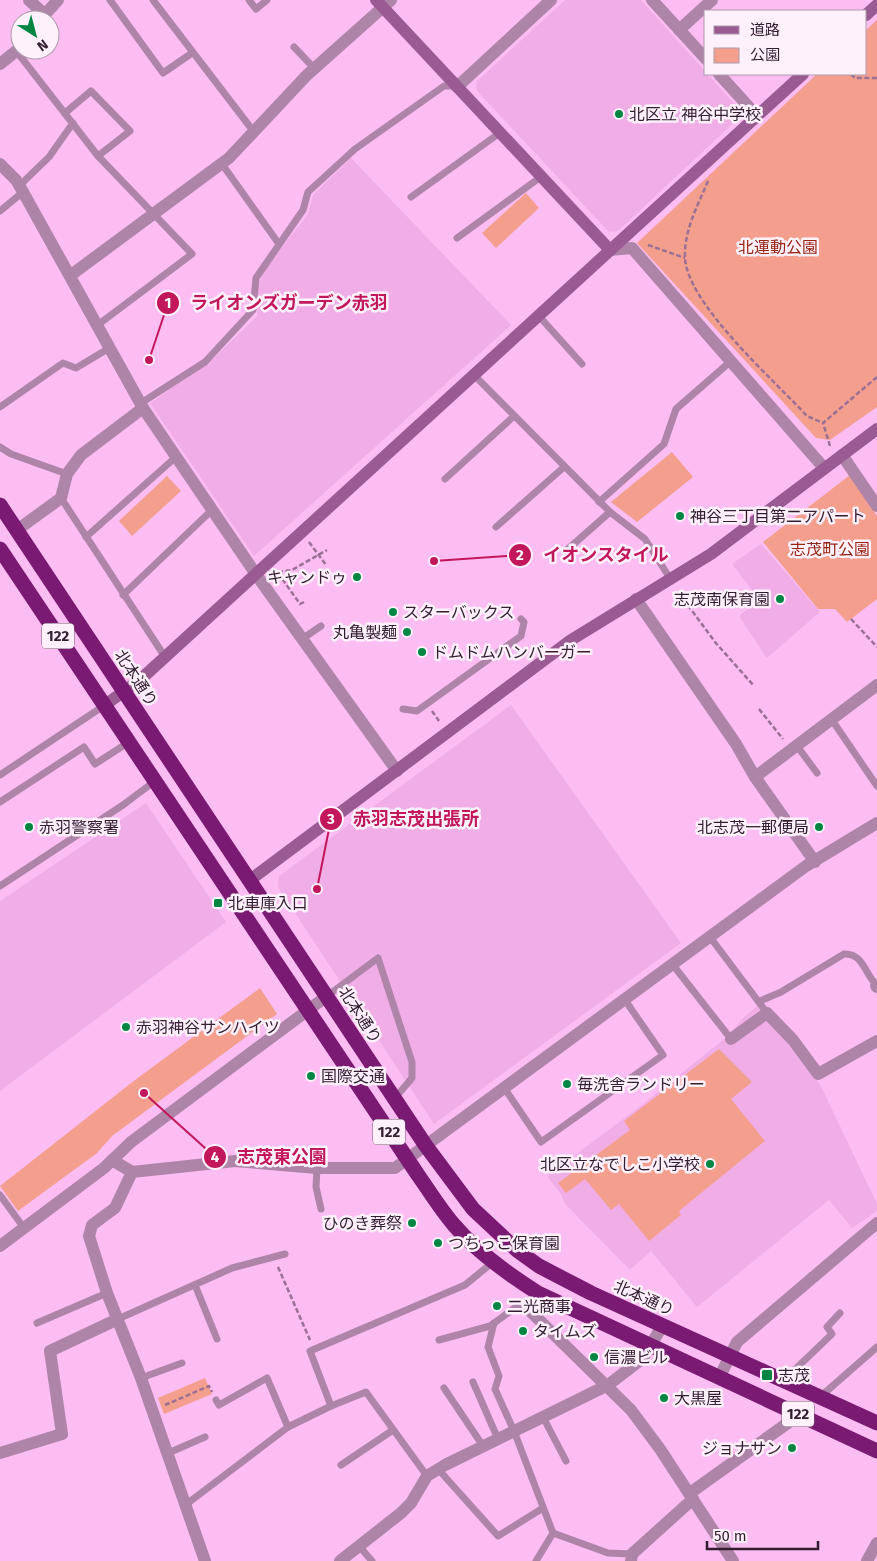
<svg xmlns="http://www.w3.org/2000/svg" width="877" height="1561" viewBox="0 0 877 1561" font-family="'Fira Sans','Noto Sans JP',sans-serif">
	<style>
		.built { fill: #f1aee6 }
		.green { fill: #f49f8e }
		.lines { fill: none; stroke-linecap: round; stroke-linejoin: round }
		.path { stroke: #9c7095; stroke-width: 2.5; stroke-dasharray: 5 2.5; stroke-linecap: butt }
		.lane { stroke: #af84a9; stroke-width: 7 }
		.street { stroke: #af84a9; stroke-width: 12 }
		.secondary { stroke: #9a5b92; stroke-width: 12 }
		.highway { stroke: #7a1a72; stroke-width: 15 }
		.poi-dot { fill: #008642; stroke: #fef1fc; stroke-width: 2 }
		.labels { text-anchor: middle; dominant-baseline: central; stroke-width: 5; stroke-linejoin: round; paint-order: stroke }
		.shield { fill: #fef1fc; stroke: #715d6e; stroke-width: 1 }
		.shield-label { font-size: 15px; font-weight: bold; fill: #341d31 }
		.poi-label { font-size: 16px; fill: #341d31; stroke: #fef1fc; text-anchor: start }
		.park-label { font-size: 16px; fill: #992513; stroke: #fef1fc }
		.street-label { font-size: 16px; fill: #341d31; stroke: #fef1fc }
		.leader { fill: none; stroke: #c2185b; stroke-width: 2 }
		.callout-dot { fill: #c2185b; stroke: #fef1fc; stroke-width: 2 }
		.mark-label { font-size: 15px; text-anchor: middle; font-weight: bold; fill: #fff }
		.callout-label { font-size: 18px; text-anchor: middle; font-weight: bold; fill: #c2185b; stroke: #fef1fc; stroke-width: 5; stroke-linejoin: round; paint-order: stroke }
	</style>
	<rect width="100%" height="100%" fill="#fcbdf2"/>
	<!-- built -->
	<g class="built">
		<path d="M565,0H641L740,110V117L618,231L609,232L478,92L476,87L477,81Z"/>
		<path d="M351,158L511,325L254,556L150,403L213,359L257,316L258,285L266,268L308,214L313,195Z"/>
		<path d="M761,544L820,612L767,658L741,619L740,615L751,606L753,591L732,564Z"/>
		<path d="M511,705L681,943L434,1124L278,887L279,876Z"/>
		<path d="M146,803L226,922L0,1091V901Z"/>
		<path d="M757,1006L796,1050L821,1086L877,1204V1211L852,1228L829,1200L697,1307L651,1251L630,1270L565,1204L561,1194L547,1176L642,1105L729,1035L744,1017Z"/>
	</g>
	<!-- green -->
	<g class="green">
		<path d="M877,20V407L830,440L816,438L637,243L817,74H866V30Z"/>
		<path d="M526,193L539,208L496,248L482,233Z"/>
		<path d="M672,452L693,477L637,522L611,502Z"/>
		<path d="M850,475L877,516V599L847,622L835,609H818L763,542Z"/>
		<path d="M167,476L181,491L132,536L119,521Z"/>
		<path d="M260,988L277,1014L112,1136L97,1153L18,1211L0,1186L135,1080Z"/>
		<path d="M719,1049L752,1082L731,1099L765,1141L679,1211L681,1215L649,1241L619,1204L611,1210L585,1179L566,1193L558,1183L630,1130L624,1121Z"/>
		<path d="M205,1378L212,1394L164,1414L158,1398Z"/>
	</g>
	<g class="lines">
		<!-- path -->
		<g class="path">
			<path d="M851,74L855,78H877"/>
			<path d="M708,181C698,205 684,230 685,257C686,303 775,381 807,416L823,423"/>
			<path d="M648,245L685,258"/>
			<path d="M830,446L823,423L877,377"/>
			<path d="M309,542L326,565"/>
			<path d="M278,572L292,570L327,550"/>
			<path d="M278,573L300,604L304,602"/>
			<path d="M679,593L715,642L754,686"/>
			<path d="M851,619L877,647"/>
			<path d="M759,709L783,739"/>
			<path d="M432,711L439,721"/>
			<path d="M278,1267L310,1340"/>
			<path d="M165,1405L209,1386L212,1392"/>
		</g>
		<!-- lane -->
		<g class="lane">
			<path d="M110,0L163,73L192,53"/>
			<path d="M153,0L254,132"/>
			<path d="M249,0L256,9L267,0"/>
			<path d="M294,47L314,68"/>
			<path d="M17,52L98,156L192,254L99,324"/>
			<path d="M65,113L91,91L130,131L98,156"/>
			<path d="M222,164L279,244"/>
			<path d="M19,186L49,157L73,123"/>
			<path d="M411,197L501,132"/>
			<path d="M0,211L23,192"/>
			<path d="M457,238L542,176"/>
			<path d="M538,315L582,364"/>
			<path d="M473,374L610,512L645,539L671,580"/>
			<path d="M141,403L205,362L253,310L256,278L303,210L308,192L355,149L444,86H456"/>
			<path d="M0,407L63,363L76,368L111,347"/>
			<path d="M0,447L11,454L67,474"/>
			<path d="M445,479L514,416"/>
			<path d="M61,498L165,657"/>
			<path d="M599,502L664,444L676,409L731,361"/>
			<path d="M496,527L564,467"/>
			<path d="M86,537L177,456"/>
			<path d="M568,549L610,512"/>
			<path d="M123,595L213,509"/>
			<path d="M302,639L321,626"/>
			<path d="M403,709L417,711L521,636L524,622L521,619"/>
			<path d="M832,720L877,786"/>
			<path d="M797,746L817,773"/>
			<path d="M0,775L105,705"/>
			<path d="M0,802L84,747L95,764L129,742"/>
			<path d="M0,886L123,805L155,781"/>
			<path d="M710,937L767,1013"/>
			<path d="M673,965L731,1039"/>
			<path d="M327,996L378,958L412,1062V1078L395,1098"/>
			<path d="M760,1001L781,992L844,954C864,953 865,976 877,985"/>
			<path d="M505,1089L541,1142L663,1055L625,1000"/>
			<path d="M317,1168L316,1187L321,1209"/>
			<path d="M0,1195L24,1228"/>
			<path d="M195,1285L217,1339"/>
			<path d="M118,1319L232,1268L285,1254"/>
			<path d="M37,1323L107,1293"/>
			<path d="M494,1323L488,1347L499,1376L495,1389L514,1431L553,1533L608,1553L632,1554"/>
			<path d="M439,1340L490,1326L516,1307L531,1312"/>
			<path d="M141,1378L182,1363"/>
			<path d="M784,1380L832,1334L827,1327L840,1313"/>
			<path d="M473,1382L498,1439"/>
			<path d="M444,1388L483,1446"/>
			<path d="M820,1397L877,1347"/>
			<path d="M216,1400L219,1405L267,1378L288,1427"/>
			<path d="M331,1406L310,1351L465,1285L493,1262"/>
			<path d="M543,1417L566,1461"/>
			<path d="M166,1454L205,1437"/>
			<path d="M341,1465L393,1430"/>
			<path d="M438,1469L498,1536L543,1508"/>
			<path d="M184,1506L288,1427L331,1406L366,1392L427,1476"/>
			<path d="M359,1546L372,1561"/>
			<path d="M536,1561L553,1533"/>
		</g>
		<!-- street -->
		<g class="street">
			<path d="M29,0L44,14"/>
			<path d="M652,0L706,59"/>
			<path d="M40,20L58,0"/>
			<path d="M679,30L712,0"/>
			<path d="M0,64L20,48"/>
			<path d="M719,74L757,116"/>
			<path d="M457,87L551,0"/>
			<path d="M0,164L16,180L23,192L143,408L255,573L397,771"/>
			<path d="M610,250L632,248L824,468"/>
			<path d="M71,275L229,158L307,75L391,0"/>
			<path d="M842,455L877,506"/>
			<path d="M17,530L61,498L67,474L81,455L143,408"/>
			<path d="M636,599L736,744L755,777L815,862"/>
			<path d="M755,777L877,685"/>
			<path d="M876,986L877,987"/>
			<path d="M731,1039L767,1013L793,1040L818,1074L877,1041"/>
			<path d="M112,1160L132,1172L235,1161L317,1168H395L806,866L877,823"/>
			<path d="M132,1172L115,1208L92,1225L89,1236L107,1293L141,1378L205,1561"/>
			<path d="M0,1246L104,1168L131,1142L327,996"/>
			<path d="M538,1293L531,1312L631,1410L660,1449L733,1561"/>
			<path d="M719,1378L737,1342L877,1223"/>
			<path d="M0,1453L62,1434L50,1351L118,1319"/>
			<path d="M690,1493L799,1415"/>
			<path d="M340,1561L401,1513L411,1503L427,1476L445,1465L608,1385L642,1359L663,1325"/>
			<path d="M631,1561L632,1554L693,1499"/>
			<path d="M867,1561L877,1543"/>
		</g>
		<!-- secondary -->
		<g class="secondary">
			<path d="M376,0L610,250"/>
			<path d="M866,15L877,5"/>
			<path d="M105,705L141,679L803,74"/>
			<path d="M250,880L571,640L711,554L877,429"/>
		</g>
		<!-- highway -->
		<g class="highway">
			<path d="M0,505L426,1146L473,1209L518,1251L539,1266L591,1293L877,1423"/>
			<path d="M0,549L418,1175C430,1192 441,1210 454,1225C477,1252 508,1274 538,1293L877,1451"/>
		</g>
	</g>
	<!-- markers -->
	<g class="poi-dot">
		<circle cx="619" cy="114" r="5"/>
		<circle cx="680" cy="516" r="5"/>
		<circle cx="357" cy="577" r="5"/>
		<circle cx="780" cy="599" r="5"/>
		<circle cx="393" cy="612" r="5"/>
		<circle cx="407" cy="632" r="5"/>
		<circle cx="422" cy="652" r="5"/>
		<circle cx="29" cy="827" r="5"/>
		<circle cx="819" cy="827" r="5"/>
		<rect x="213" y="898" width="10" height="10" rx="2.5"/>
		<circle cx="126" cy="1027" r="5"/>
		<circle cx="311" cy="1076" r="5"/>
		<circle cx="567" cy="1084" r="5"/>
		<circle cx="710" cy="1164" r="5"/>
		<circle cx="412" cy="1223" r="5"/>
		<circle cx="438" cy="1243" r="5"/>
		<circle cx="497" cy="1306" r="5"/>
		<circle cx="523" cy="1331" r="5"/>
		<circle cx="594" cy="1357" r="5"/>
		<rect x="761" y="1369" width="12" height="12" rx="2.5"/>
		<circle cx="664" cy="1398" r="5"/>
		<circle cx="792" cy="1448" r="5"/>
	</g>
	<g class="labels">
		<!-- shield labels -->
		<g class="shield">
			<rect x="42" y="623.5" width="32" height="25" rx="4"/>
			<rect x="373" y="1119.5" width="32" height="25" rx="4"/>
			<rect x="782" y="1401.5" width="32" height="25" rx="4"/>
		</g>
		<g class="shield-label">
			<text x="58" y="636">122</text>
			<text x="389" y="1132">122</text>
			<text x="798" y="1414">122</text>
		</g>
		<!-- poi labels -->
		<g class="poi-label">
			<text x="629" y="114">北区立 神谷中学校</text>
			<text x="690" y="516">神谷三丁目第二アパート</text>
			<text x="347" y="577" text-anchor="end">キャンドゥ</text>
			<text x="770" y="599" text-anchor="end">志茂南保育園</text>
			<text x="403" y="612">スターバックス</text>
			<text x="397" y="632" text-anchor="end">丸亀製麺</text>
			<text x="432" y="652">ドムドムハンバーガー</text>
			<text x="39" y="827">赤羽警察署</text>
			<text x="809" y="827" text-anchor="end">北志茂一郵便局</text>
			<text x="228" y="903">北車庫入口</text>
			<text x="136" y="1027">赤羽神谷サンハイツ</text>
			<text x="321" y="1076">国際交通</text>
			<text x="577" y="1084">毎洗舎ランドリー</text>
			<text x="700" y="1164" text-anchor="end">北区立なでしこ小学校</text>
			<text x="402" y="1223" text-anchor="end">ひのき葬祭</text>
			<text x="448" y="1243">つちっこ保育園</text>
			<text x="507" y="1306">二光商事</text>
			<text x="533" y="1331">タイムズ</text>
			<text x="604" y="1357">信濃ビル</text>
			<text x="778" y="1375">志茂</text>
			<text x="674" y="1398">大黒屋</text>
			<text x="782" y="1448" text-anchor="end">ジョナサン</text>
		</g>
		<!-- park labels -->
		<g class="park-label">
			<text x="778" y="247">北運動公園</text>
			<text x="830" y="549">志茂町公園</text>
		</g>
		<!-- street labels -->
		<g class="street-label">
			<text transform="translate(136 678) rotate(57)">北本通り</text>
			<text transform="translate(360 1015) rotate(57)">北本通り</text>
			<text transform="translate(644 1298) rotate(24)">北本通り</text>
		</g>
	</g>
	<!-- callouts -->
	<path class="leader" d="M149 360L168 303M434 561L520 555M317 889L331 819M144 1093L215 1157"/>
	<g class="callout-dot">
		<circle cx="149" cy="360" r="5"/>
		<circle cx="434" cy="561" r="5"/>
		<circle cx="317" cy="889" r="5"/>
		<circle cx="144" cy="1093" r="5"/>
		<circle cx="168" cy="303" r="12"/>
		<circle cx="520" cy="555" r="12"/>
		<circle cx="331" cy="819" r="12"/>
		<circle cx="215" cy="1157" r="12"/>
	</g>
	<g class="mark-label">
		<text x="168" y="308">1</text>
		<text x="520" y="560">2</text>
		<text x="331" y="824">3</text>
		<text x="215" y="1162">4</text>
	</g>
	<g class="callout-label">
		<text x="289" y="309">ライオンズガーデン赤羽</text>
		<text x="606" y="561">イオンスタイル</text>
		<text x="416" y="825">赤羽志茂出張所</text>
		<text x="282" y="1163">志茂東公園</text>
	</g>
	<!-- legend -->
	<rect x="704" y="10" width="162" height="65" fill="#fef1fc" stroke="#ad9cab"/>
	<rect x="714" y="26" width="25" height="8" fill="#9a5b92" stroke="#ad9cab"/>
	<text x="750" y="35" font-size="15" fill="#341d31">道路</text>
	<rect x="714" y="48" width="25" height="15" fill="#f49f8e" stroke="#ad9cab"/>
	<text x="750" y="60" font-size="15" fill="#341d31">公園</text>
	<!-- north arrow -->
	<g transform="translate(35 35) rotate(144)"><circle r="24" fill="#fef1fc" stroke="#ad9cab"/>
	<path d="M0-4L9 19L0 12L-9 19Z" fill="#008642"/>
	<text y="-8" font-size="14" font-weight="bold" text-anchor="middle" fill="#341d31">N</text>
	</g>
	<!-- scale -->
	<path d="M707 1541v8h111v-8" fill="none" stroke="#341d31" stroke-width="2.5"/>
	<text x="714" y="1541" font-size="15" fill="#341d31" stroke="#fef1fc" stroke-width="4" paint-order="stroke">50 m</text>
</svg>
